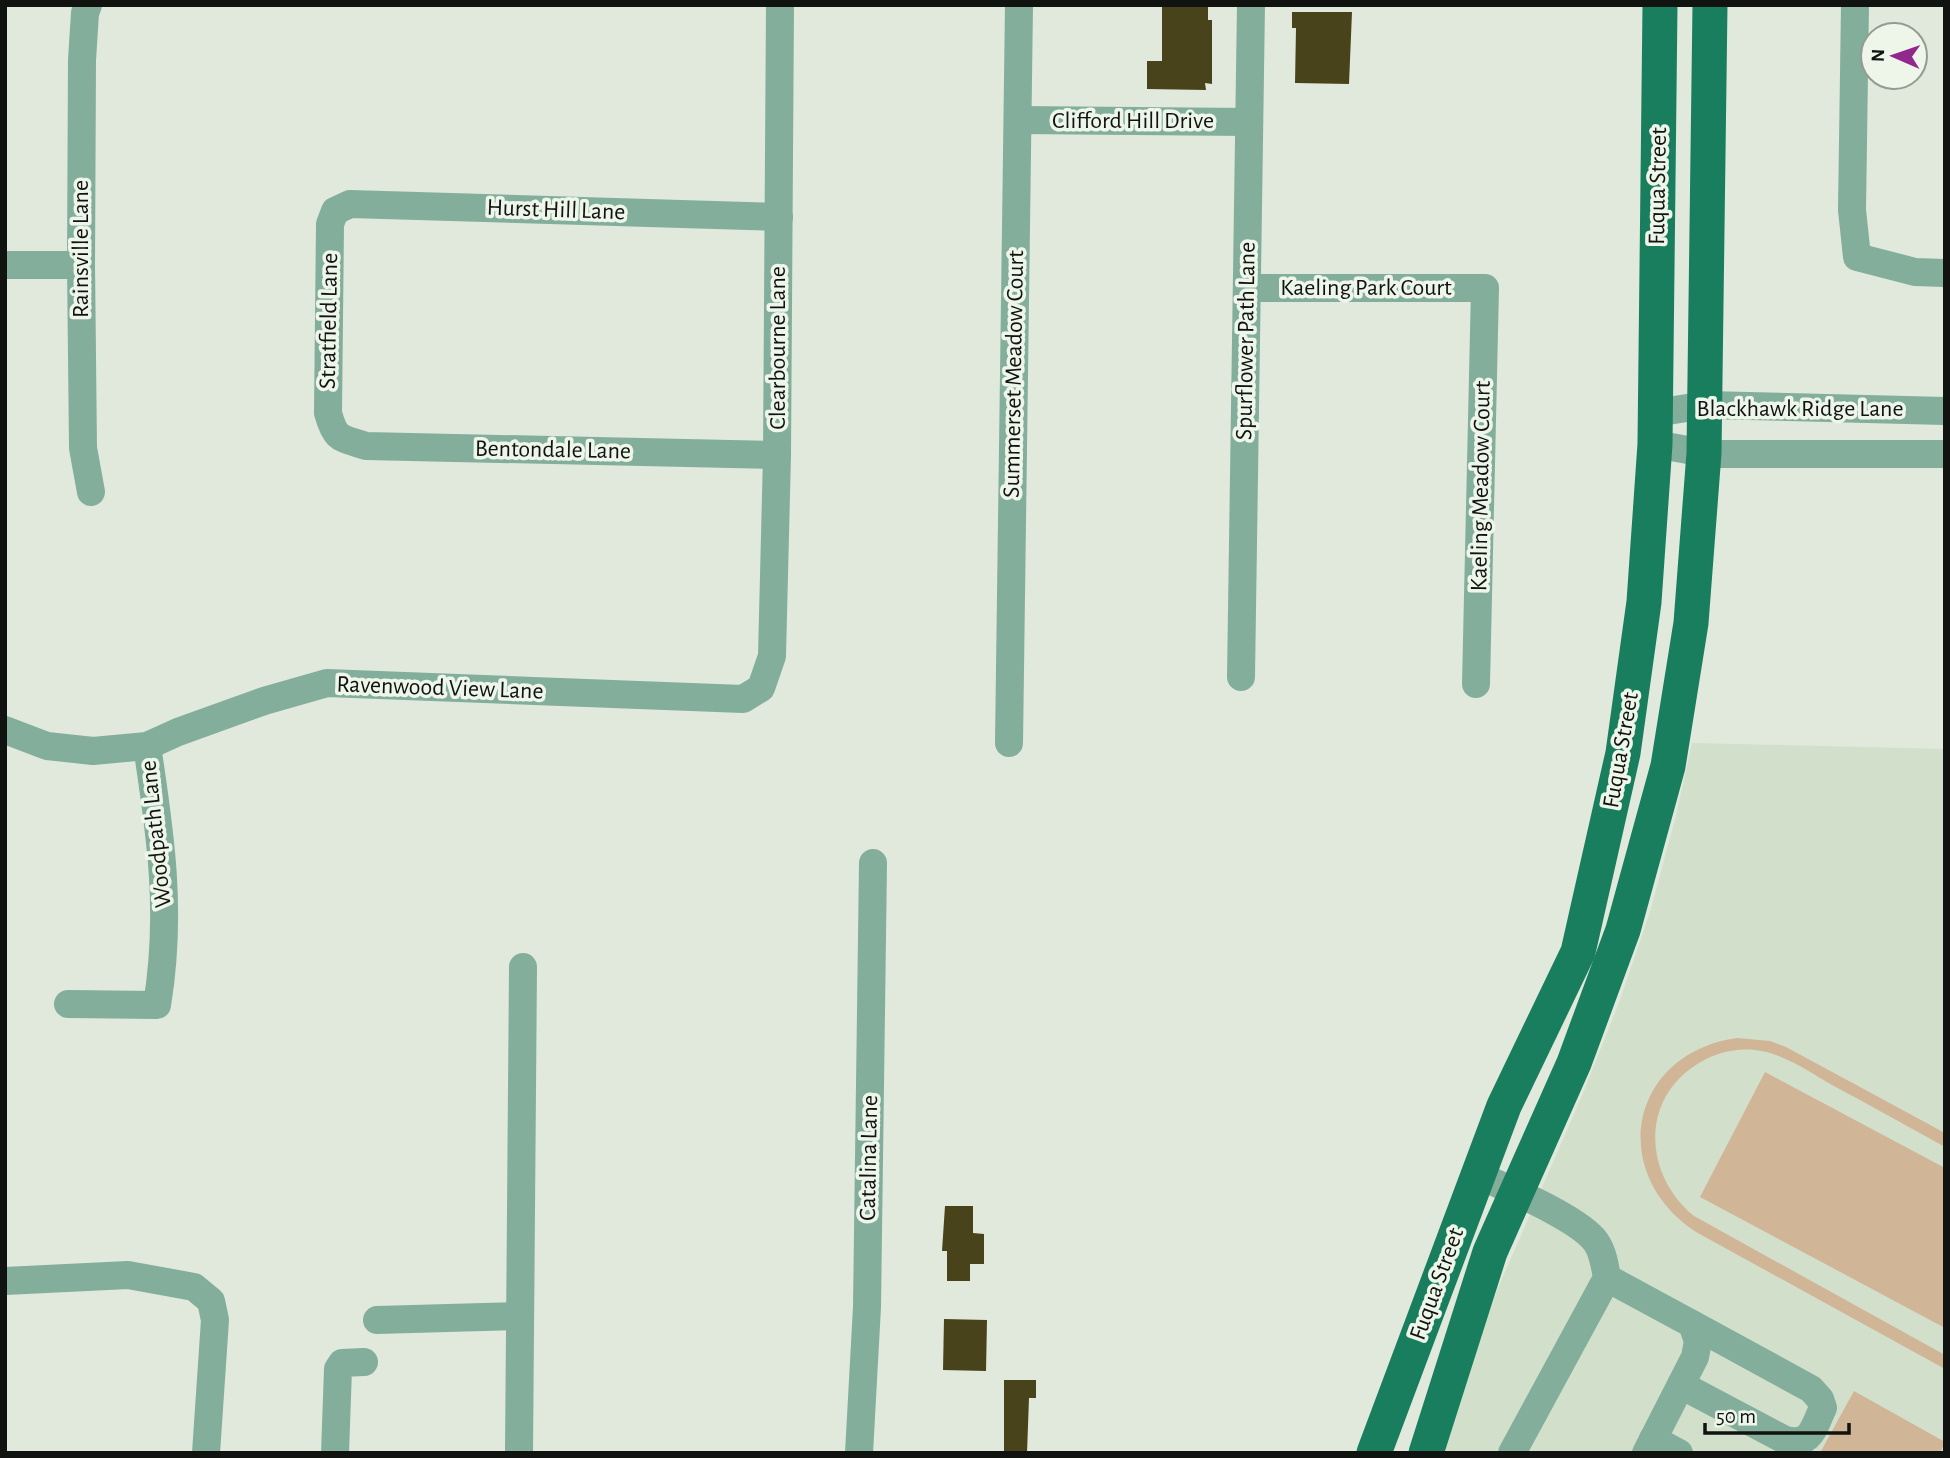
<svg xmlns="http://www.w3.org/2000/svg" width="1950" height="1458" viewBox="0 0 1950 1458" font-family="'Alegreya Sans',sans-serif">
	<style>
		.built { fill: #d2dfcb }
		.green { fill: #d1b597 }
		.building { fill: #49431b }
		.lines { fill: none; stroke-linecap: round; stroke-linejoin: round }
		.minor { stroke: #83ae9b; stroke-width: 28 }
		.major { stroke: #187e5e; stroke-width: 35 }
		.labels { text-anchor: middle; dominant-baseline: central; stroke-width: 7; stroke-linejoin: round; paint-order: stroke }
		.street-label { font-size: 24px; fill: #10130f; stroke: #eef6e9 }
	</style>
	<rect width="100%" height="100%" fill="#e0e9db"/>
	<!-- built -->
	<path class="built" d="M1692,743L1945,749V1453H1441L1458,1397L1498,1288L1581,1098L1619,1003L1650,912L1676,816Z"/>
	<!-- green -->
	<g class="green">
		<path d="M1737,1038L1770,1041L1786,1047L1945,1133V1147C1907,1126 1870,1105 1832,1085C1808,1071 1783,1053 1755,1050C1735,1048 1715,1053 1699,1063C1639,1099 1644,1175 1694,1216L1945,1355V1369L1696,1232C1606,1173 1630,1053 1737,1038Z"/>
		<path d="M1765,1072L1945,1168V1328L1700,1197Z"/>
		<path d="M1854,1391L1945,1442L1940,1453H1820Z"/>
	</g>
	<!-- building -->
	<g class="building">
		<path d="M1162,5H1208V20H1212V84L1205,83L1206,90L1147,89V61H1162Z"/>
		<path d="M1292,12H1352L1349,84L1295,83L1296,28H1292Z"/>
		<path d="M945,1206H973V1233L984,1234V1264H970V1281H947V1251H942Z"/>
		<path d="M944,1319L987,1320L986,1371L943,1370Z"/>
		<path d="M1004,1380H1036V1398H1029L1027,1453H1004Z"/>
	</g>
	<g class="lines">
		<!-- minor -->
		<g class="minor">
			<path d="M88,5L85,13L82,60L81,265L83,448L91,492"/>
			<path d="M1855,5L1852,210L1857,257L1915,272L1945,273"/>
			<path d="M1018,120L1249,122"/>
			<path d="M5,265H81"/>
			<path d="M1247,288H1485L1476,684"/>
			<path d="M1655,413L1706,405L1945,411"/>
			<path d="M1655,444L1704,453L1721,454H1945"/>
			<path d="M777,455L366,446C340,437 336,441 328,413L330,224L335,211L350,204L779,217"/>
			<path d="M1241,677L1251,5"/>
			<path d="M5,730L47,746L93,751L147,746L178,732L264,701L327,683L743,699L761,688L772,656L777,455L780,5"/>
			<path d="M1009,743L1019,5"/>
			<path d="M68,1004L157,1005C172,914 161,837 147,746"/>
			<path d="M1478,1175C1506,1188 1579,1218 1596,1242C1603,1252 1605,1266 1607,1278L1512,1453"/>
			<path d="M1607,1278L1692,1324L1698,1341L1695,1357L1646,1453"/>
			<path d="M5,1281L128,1275L194,1287L211,1301L215,1320L206,1453"/>
			<path d="M377,1320L520,1316"/>
			<path d="M1681,1385L1785,1440C1812,1446 1813,1428 1823,1408L1820,1399L1811,1389L1692,1324"/>
			<path d="M1653,1439L1679,1453"/>
			<path d="M335,1453L338,1369L342,1363L364,1362"/>
			<path d="M519,1453L523,967"/>
			<path d="M859,1453L867,1307L873,863"/>
		</g>
		<!-- major -->
		<g class="major">
			<path d="M1374,1453L1504,1106L1578,952L1623,753L1644,602L1655,444L1660,5"/>
			<path d="M1426,1453L1490,1252L1574,1063L1623,930L1668,766L1691,623L1704,453L1710,5"/>
		</g>
	</g>
	<g class="labels">
		<!-- street labels -->
		<g class="street-label">
			<text x="1133" y="121">Clifford Hill Drive</text>
			<text transform="translate(1658 186) rotate(-89)">Fuqua Street</text>
			<text transform="translate(556 210) rotate(2)">Hurst Hill Lane</text>
			<text transform="translate(81 249) rotate(-90)">Rainsville Lane</text>
			<text x="1366" y="288">Kaeling Park Court</text>
			<text transform="translate(329 321) rotate(-89)">Stratfield Lane</text>
			<text transform="translate(1246 341) rotate(-89)">Spurflower Path Lane</text>
			<text transform="translate(778 348) rotate(-90)">Clearbourne Lane</text>
			<text transform="translate(1014 374) rotate(-89)">Summerset Meadow Court</text>
			<text x="1800" y="409">Blackhawk Ridge Lane</text>
			<text transform="translate(553 450) rotate(1)">Bentondale Lane</text>
			<text transform="translate(1481 486) rotate(-89)">Kaeling Meadow Court</text>
			<text transform="translate(440 688) rotate(2)">Ravenwood View Lane</text>
			<text transform="translate(1621 750) rotate(-80)">Fuqua Street</text>
			<text transform="translate(156 834) rotate(-96)">Woodpath Lane</text>
			<text transform="translate(869 1158) rotate(-89)">Catalina Lane</text>
			<text transform="translate(1437 1284) rotate(-70)">Fuqua Street</text>
		</g>
	</g>
	<!-- border -->
	<rect width="1950" height="1458" fill="none" stroke="#10130f" stroke-width="14"/>
	<!-- north arrow -->
	<g transform="translate(1894 56) rotate(272)"><circle r="33" fill="#eef6e9" stroke="#959b92" stroke-width="2"/>
	<path d="M0-5L12 26L0 18L-12 26Z" fill="#90288d"/>
	<text y="-10" font-size="19" font-weight="bold" text-anchor="middle" fill="#10130f">N</text>
	</g>
	<!-- scale -->
	<path d="M1705 1423v10h144v-10" fill="none" stroke="#10130f" stroke-width="3.5"/>
	<text x="1716" y="1423" font-size="21" fill="#10130f" stroke="#eef6e9" stroke-width="5" paint-order="stroke">50 m</text>
</svg>
